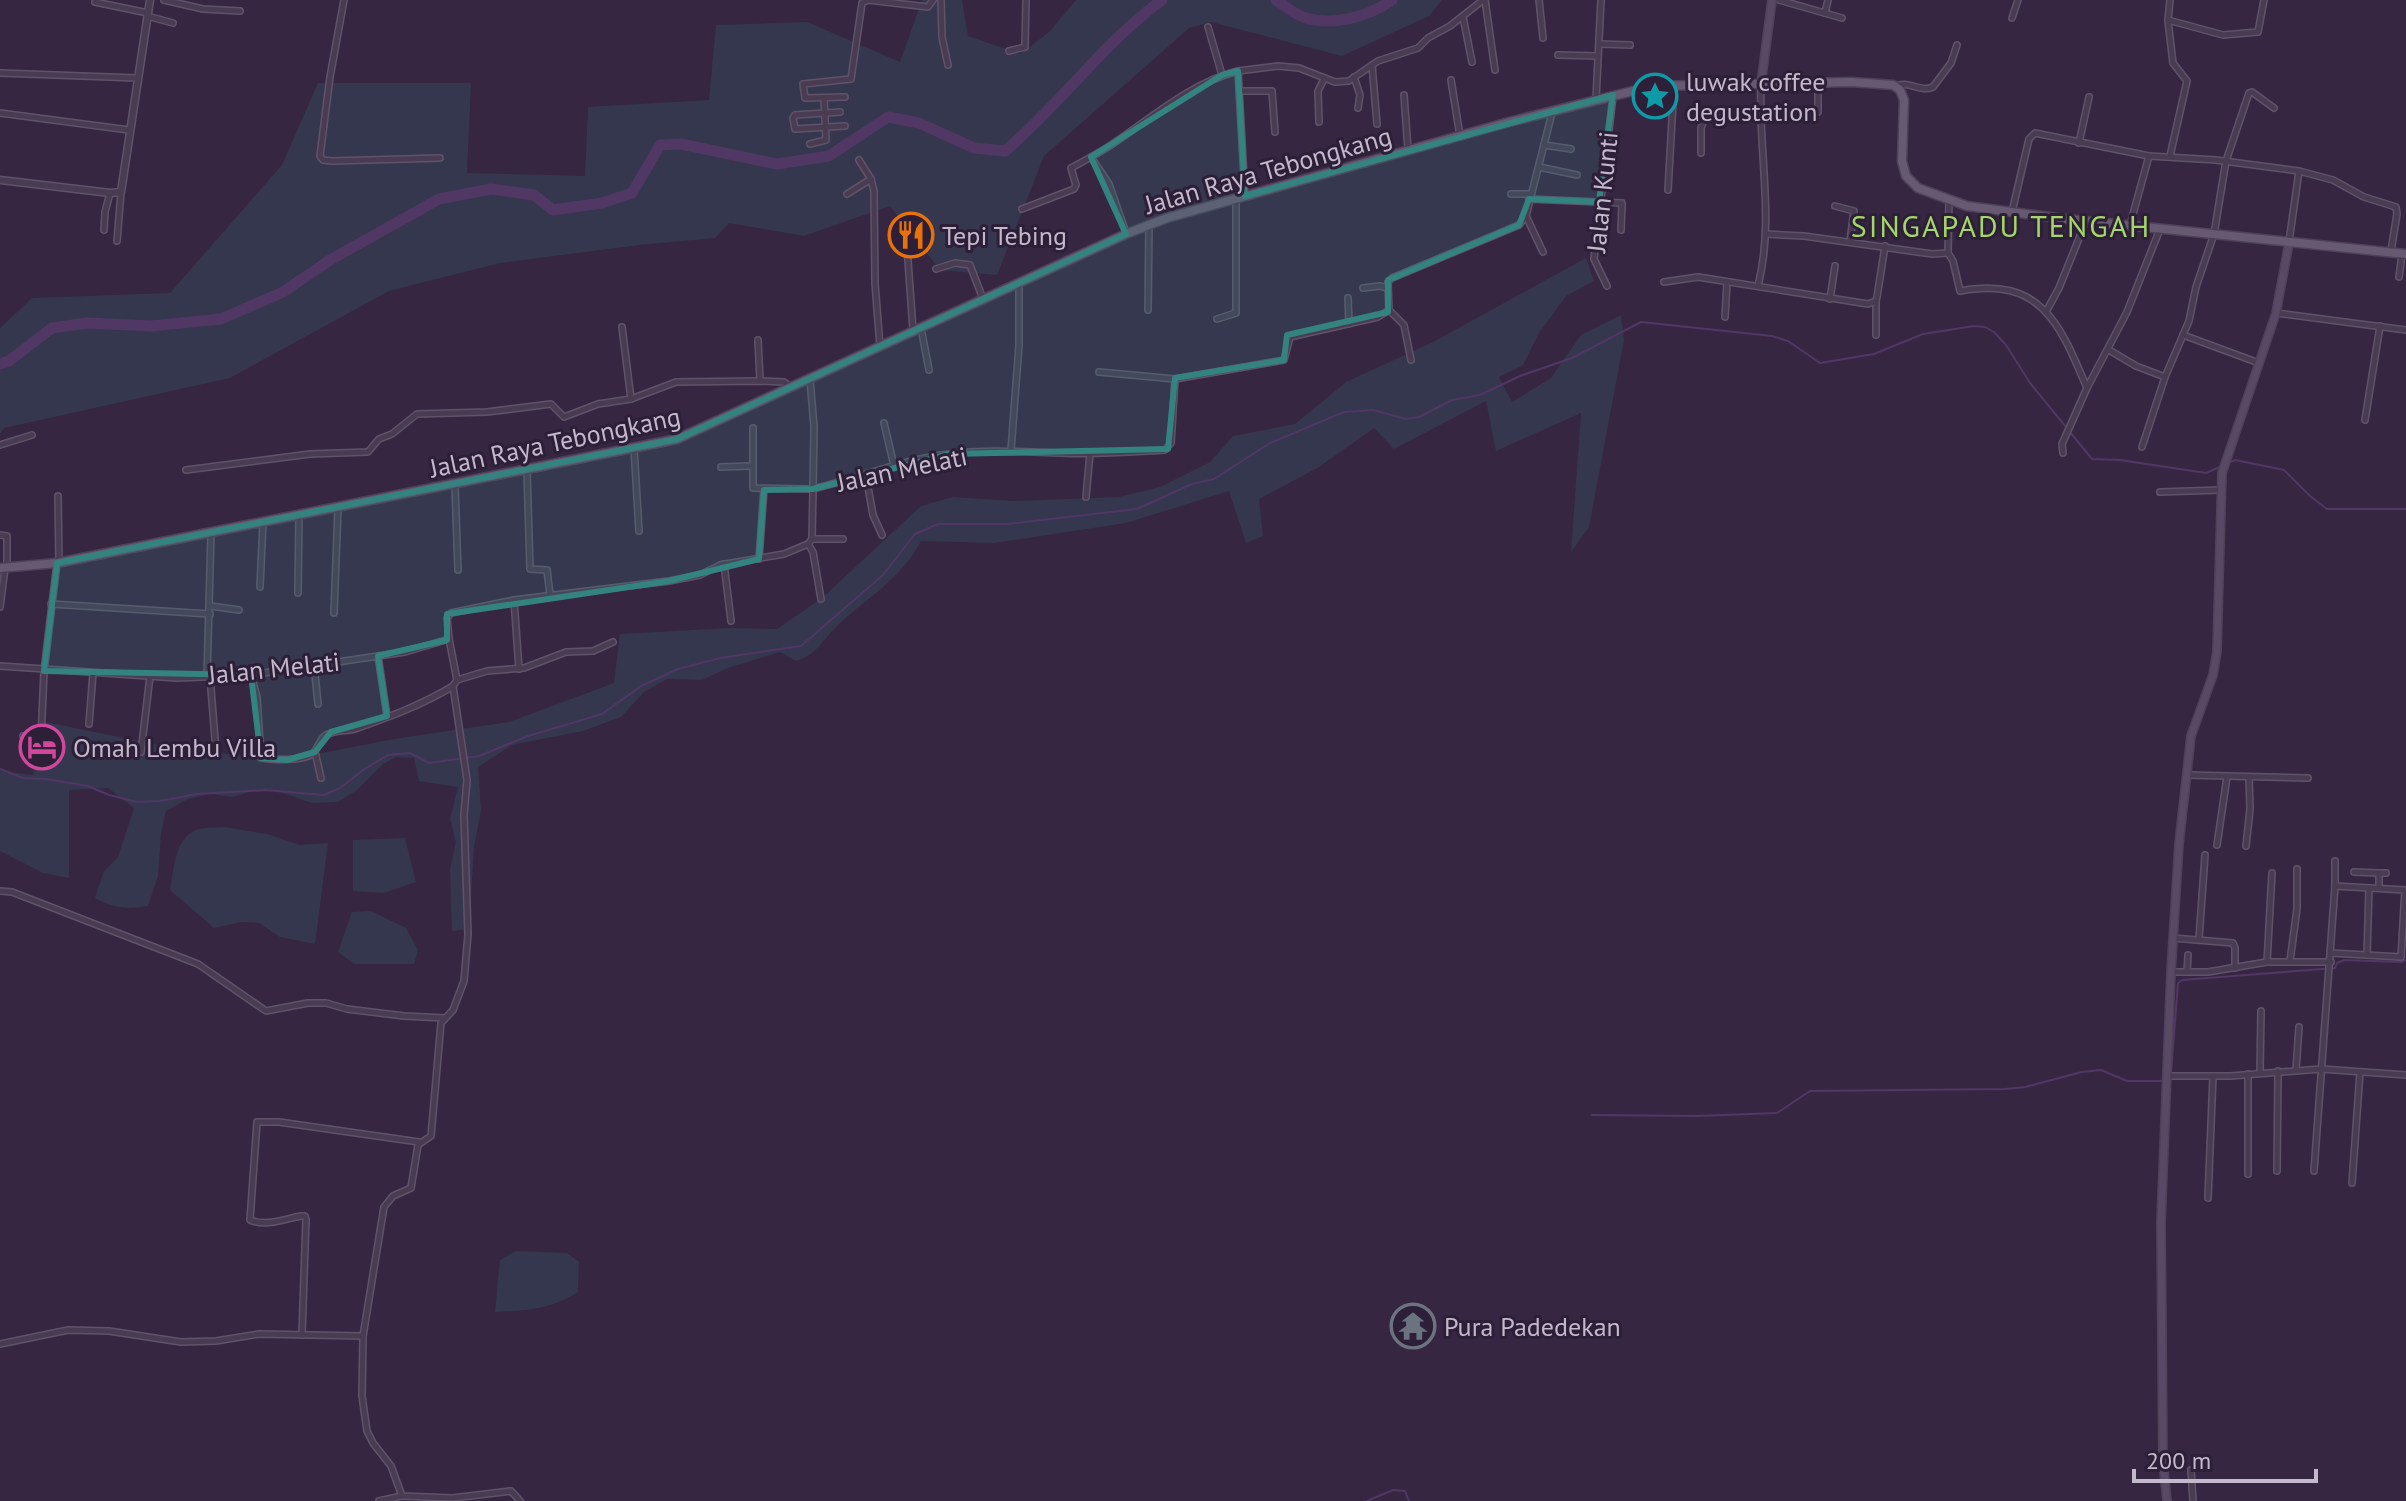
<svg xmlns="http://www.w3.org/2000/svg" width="2406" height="1501" viewBox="0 0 2406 1501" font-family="'PT Sans',sans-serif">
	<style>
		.green { fill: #35374f }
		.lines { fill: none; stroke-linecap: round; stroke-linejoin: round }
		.stream { stroke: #513764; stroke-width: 2 }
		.river { stroke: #513764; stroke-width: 11 }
		.minor-casing { stroke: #605369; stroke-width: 8 }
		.tertiary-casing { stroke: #605369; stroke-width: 9 }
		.secondary-casing { stroke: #4e4158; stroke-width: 10 }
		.primary-casing { stroke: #4e4158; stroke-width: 11 }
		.minor { stroke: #483b52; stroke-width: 5 }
		.tertiary { stroke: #483b52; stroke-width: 6 }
		.secondary { stroke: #5a4965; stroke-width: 7 }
		.primary { stroke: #675971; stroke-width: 8 }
		.marked { fill: #338381; fill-opacity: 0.2; stroke: #338381; stroke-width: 6; stroke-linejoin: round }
		.labels { text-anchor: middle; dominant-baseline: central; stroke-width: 6; stroke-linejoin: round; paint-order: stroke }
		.poi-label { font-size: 26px; fill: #c4b8cc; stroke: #2d1f37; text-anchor: start }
		.street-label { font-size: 26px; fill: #c4b8cc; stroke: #2d1f37 }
		.quarter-label { font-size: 30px; letter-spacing: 2px; fill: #a5d668; stroke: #2d1f37 }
	</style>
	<rect width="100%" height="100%" fill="#362642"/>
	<!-- green -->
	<g class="green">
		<path d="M922,0H962L968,36L1020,54L1049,32L1076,0H1442L1429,16L1342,56L1211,22L1189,28L1044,156L997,275L940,270L890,206L804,236L729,223L715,238L639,245L500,263L389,291L230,378L4,428L0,434V328L32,298L170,293L282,165L318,83H471L467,173L585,176L588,107L709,100L716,25L807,22L900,62Z"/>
		<path d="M1586,258L1594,281L1566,296L1539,333L1523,365L1499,377L1512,402L1551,378L1581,335L1621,315L1624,340L1589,527L1571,552L1581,413L1496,451L1486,401L1394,449L1374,428L1319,467L1259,499L1263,536L1246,543L1229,491L1126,523L994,543L921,541C903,577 867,598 838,625C823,639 817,655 796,661L780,652L728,668L702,680L667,679L644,692L621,717L583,731L512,745L478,767L481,810L474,847L469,929L452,931L450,869L456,842L450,819L458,787L419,781L414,758L396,757L383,764L357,790L338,802L312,803L277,791L249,792L233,797L210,794L188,799L166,811L161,833L158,876L148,906C127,910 114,908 95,898L104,871L118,857L134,808L108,788L69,790V878L43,873L0,851V771L33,775L45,722L164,746L260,758L307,756L394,739L509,722L614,683L620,634L731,628L777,629L822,598L921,506L953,497L1013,501L1119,497L1160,487L1210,462L1233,436L1295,424L1346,382L1433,342Z"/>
		<path d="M224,827L267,834L299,845L328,843L315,944L280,937L259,923L241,922L214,928L170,890C174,869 174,840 196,830C203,827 216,828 224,827Z"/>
		<path d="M405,838L416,882L384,893L353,891V840Z"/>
		<path d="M371,911L406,928L418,950L414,964H354L338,952L352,912Z"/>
		<path d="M516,1251L567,1253L579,1262L578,1292C552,1309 526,1311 495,1312L500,1260Z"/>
	</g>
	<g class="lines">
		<!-- stream -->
		<g class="stream">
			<path d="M2228,463L2235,460L2284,470L2310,496L2327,509H2406"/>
			<path d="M0,769L23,778L46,779L88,786L109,795L137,802L160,801L197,794L265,790L324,795L340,788L363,770L388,755L410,753L429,763L479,756L528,736L602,714L641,686L678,669L720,658L801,646L883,575L915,534L938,524H1008L1137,509L1192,484L1214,479L1270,443L1344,412L1373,410L1406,419L1419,417L1452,400L1480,395L1520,376L1572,358L1641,322L1772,336L1788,341L1820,363L1874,354L1923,334L1974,326L1985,327L1994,332L2006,345L2030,383L2092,459L2120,460L2206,473L2222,466"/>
			<path d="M2171,1073L2178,983L2182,980L2335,968L2337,963L2344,960L2401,962L2406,960"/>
			<path d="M1592,1115L1697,1116L1777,1113L1810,1091L2005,1089L2025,1087L2082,1072L2101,1070L2127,1081H2164"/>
			<path d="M1367,1501L1393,1490L1405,1491L1409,1501"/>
		</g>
		<!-- river -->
		<g class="river">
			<path d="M1276,0C1284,5 1293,13 1303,17C1331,27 1368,17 1392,0"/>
			<path d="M0,364L9,361L52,328L87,323L151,326L221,319L283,292L330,260L439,199L491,189L534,195L553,210L602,203L632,193L660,145L681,144L777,164L829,156L888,117L919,123L974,148L1005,151C1061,104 1103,43 1162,0"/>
		</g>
		<!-- minor casing -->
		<g class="minor-casing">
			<g id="minor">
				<path d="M164,0L203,9L240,11"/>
				<path d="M344,0L330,77L320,156L323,160L332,161L440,158"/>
				<path d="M941,0L942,37L948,65"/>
				<path d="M1485,0L1495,70"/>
				<path d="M1539,0L1543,38"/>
				<path d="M1779,0L1842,18"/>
				<path d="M2170,0L2168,20L2223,35L2258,32L2264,0"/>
				<path d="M95,2L148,13"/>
				<path d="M1825,13L1828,0"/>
				<path d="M147,16L173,23"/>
				<path d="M1463,17L1472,62"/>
				<path d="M2012,18L2018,0"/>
				<path d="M2168,21L2173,63L2187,81L2170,156"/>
				<path d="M1208,27L1222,75"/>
				<path d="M1600,44L1630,45"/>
				<path d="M1009,51L1025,47L1026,0"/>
				<path d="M1558,55L1598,56"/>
				<path d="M1372,65L1377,124"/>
				<path d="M0,73L137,78"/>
				<path d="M1354,77L1360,95L1358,108"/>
				<path d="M1451,80L1460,136"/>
				<path d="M1818,83V112"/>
				<path d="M1896,86C1909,80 1920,93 1933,87L1951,63L1957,45"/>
				<path d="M1240,91H1272L1275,132"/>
				<path d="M1404,95L1408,150"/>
				<path d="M845,97L805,98L803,84L851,79L862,3L868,0L928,7L933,0"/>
				<path d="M1596,99L1601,0"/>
				<path d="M840,112L795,115L793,118L795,129L845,126"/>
				<path d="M0,113L129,130"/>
				<path d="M1319,122L1318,91L1324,79"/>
				<path d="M2079,143L2089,97"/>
				<path d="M810,144L826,140L824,98"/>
				<path d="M1544,145L1571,149"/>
				<path d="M1701,153V128L1705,118L1720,115L1760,116"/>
				<path d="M1091,157L1109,184L1126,233"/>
				<path d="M859,160L871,179L874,191L875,283L880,347"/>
				<path d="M1539,167L1577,175"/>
				<path d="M1668,190L1674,85"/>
				<path d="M847,194L871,179"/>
				<path d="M1511,194H1530"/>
				<path d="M1245,196L1238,71L1278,66L1299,68L1335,82L1349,81L1378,61L1418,48L1428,38L1450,26L1483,0"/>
				<path d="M1529,199L1622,203L1621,230"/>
				<path d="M1835,206L1854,211L1850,241"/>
				<path d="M1022,209L1074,189L1076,185L1071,168C1086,160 1101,152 1114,143C1154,116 1191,83 1238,71"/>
				<path d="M2012,212L2029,139L2035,133L2149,156L2216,160L2299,171L2333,180L2364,197L2396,207L2397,214L2391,251"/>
				<path d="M1526,216L1543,252"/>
				<path d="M905,219L913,330"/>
				<path d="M2130,225L2149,156"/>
				<path d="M104,230L105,212L110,193"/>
				<path d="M1766,234L1804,236L1932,254L1948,253"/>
				<path d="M117,241L121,192"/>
				<path d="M2289,242L2299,171"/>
				<path d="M1948,253L1953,261L1960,291C2041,276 2060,324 2087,388L2127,312L2160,229"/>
				<path d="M1948,253L1949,200"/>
				<path d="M936,269L955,263L970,265L983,299"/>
				<path d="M2399,277L2402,254"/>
				<path d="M1664,282L1698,277L1868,304L1876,301L1877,297L1885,246"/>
				<path d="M1607,286L1594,259L1613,96"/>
				<path d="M1758,286C1775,219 1758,151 1761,84"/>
				<path d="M1363,288L1380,286L1388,288"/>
				<path d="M1348,298L1349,324"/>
				<path d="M1830,299L1835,266"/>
				<path d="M1876,302V335"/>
				<path d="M1148,310L1149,225"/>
				<path d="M1389,310L1404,325L1411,360"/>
				<path d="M2047,310L2059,288L2086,221"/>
				<path d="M2276,313L2406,330"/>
				<path d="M1725,317L1727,282"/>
				<path d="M1217,319L1236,313V198"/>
				<path d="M622,327L631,399"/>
				<path d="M921,328L929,370"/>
				<path d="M2183,335L2259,363"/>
				<path d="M758,340L760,381"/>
				<path d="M2109,350L2136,366L2165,377"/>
				<path d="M1099,372L1175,379"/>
				<path d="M2365,420L2380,326"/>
				<path d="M884,423L894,466"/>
				<path d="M753,428V488L813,489L814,427L810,379"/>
				<path d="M0,445L32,435"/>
				<path d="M2142,447L2165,377L2189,321L2196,287L2214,234L2226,161L2249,93L2252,92L2274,108"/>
				<path d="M634,448L639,531"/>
				<path d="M1011,450L1019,345V284"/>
				<path d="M2063,453L2062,444L2087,388"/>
				<path d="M721,467L751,466"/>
				<path d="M186,470L310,454L368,452L379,439L392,434L417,414L487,412L551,404L564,417L598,404L631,399L676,382L760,381L784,382L791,387"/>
				<path d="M527,471L530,569L547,570L550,595"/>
				<path d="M866,476L873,515L882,535"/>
				<path d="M455,486L458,570"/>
				<path d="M2160,492L2220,490"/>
				<path d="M58,496L59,562"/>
				<path d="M1086,497L1090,453"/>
				<path d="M0,535L7,536V567"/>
				<path d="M812,539H843"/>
				<path d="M808,544L813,552L821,599"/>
				<path d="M759,559L764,489"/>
				<path d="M57,563L44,671L41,739L43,745L61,751"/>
				<path d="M724,564L731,621"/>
				<path d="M260,587L263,523"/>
				<path d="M298,593L299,515"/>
				<path d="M514,600L519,669"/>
				<path d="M51,604L210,614"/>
				<path d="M211,606L239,610"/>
				<path d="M0,607L5,568"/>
				<path d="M334,613L338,508"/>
				<path d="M449,639L457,680L453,686L467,780L464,815L468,934L464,981L453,1010L441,1023L431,1136L418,1145L411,1188L393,1196L384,1207L363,1336L362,1396L367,1431L373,1443L391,1466L402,1496L453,1498L511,1491L520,1501"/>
				<path d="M378,656L387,716"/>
				<path d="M314,664L318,704"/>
				<path d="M0,666L177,678L251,675L405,652L449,639L447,618L451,613L514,600L669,581L700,575L720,565L784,554L808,544L812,539L813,489C859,478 903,459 950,454C987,449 1024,452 1061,453C1095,455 1130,452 1165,450L1171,443L1175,379L1284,360L1290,337L1378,317L1389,310L1388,282L1392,278L1519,225L1526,216L1552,113"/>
				<path d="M251,675L257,697L261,758C273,760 308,762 315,751C320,744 320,736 331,733C338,730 347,731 355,729C389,717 422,705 453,686"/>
				<path d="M207,677L211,534"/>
				<path d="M210,677L216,751"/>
				<path d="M457,680L487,671L524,668L566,652L593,651L613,642"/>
				<path d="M89,724L93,673"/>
				<path d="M23,736L41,739"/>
				<path d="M141,752L150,676"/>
				<path d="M315,752L321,778"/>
				<path d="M2187,775L2308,778"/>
				<path d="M2217,845L2227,777"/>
				<path d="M2246,846L2250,809L2249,778"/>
				<path d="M2354,872L2379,873"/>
				<path d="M2335,886V861"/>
				<path d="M2379,888V873H2386"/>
				<path d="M0,891L12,892L198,964L266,1011L308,1003H326L347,1009L404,1016L445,1018"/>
				<path d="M2173,938L2233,943L2235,948V968"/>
				<path d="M2199,939L2205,855"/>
				<path d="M2367,955L2369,888"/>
				<path d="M2290,961L2297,909V869"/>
				<path d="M2267,962L2272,873"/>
				<path d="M2171,972H2208L2267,962H2331"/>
				<path d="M2187,972L2188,955"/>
				<path d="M2296,1070L2299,1027"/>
				<path d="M2260,1073L2261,1011"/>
				<path d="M2166,1076H2230L2321,1069L2406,1075"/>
				<path d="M2277,1171L2278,1071"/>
				<path d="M2314,1171L2335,886L2405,890L2401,957L2331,953"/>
				<path d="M2248,1174V1074"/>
				<path d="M2352,1183L2360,1072"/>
				<path d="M2208,1198L2213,1076"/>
				<path d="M302,1335L306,1219L305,1216H301C284,1219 266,1227 250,1220L257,1122H279L419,1142"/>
				<path d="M0,1344L68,1330L109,1331L181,1342L216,1341L259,1334L363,1336"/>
				<path d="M2191,1470L2193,1501"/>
				<path d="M379,1501L402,1496"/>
			</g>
		</g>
		<!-- tertiary casing -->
		<g class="tertiary-casing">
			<path id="tertiary" d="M0,180L110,193L121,192L150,0"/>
		</g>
		<!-- secondary casing -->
		<g class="secondary-casing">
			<g id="secondary">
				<path d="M1761,84L1772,0"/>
				<path d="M2167,1501L2163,1463L2161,1222L2171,972L2179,844L2191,736L2213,675L2217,651L2222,473L2276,313L2289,243"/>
			</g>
		</g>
		<!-- primary casing -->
		<g class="primary-casing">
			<path id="primary" d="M0,568L57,563L677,439L1126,234L1167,218L1509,122L1653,86L1852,82L1893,85L1900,90L1904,100L1902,161L1906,176L1918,188L1967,206L2057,218L2406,254"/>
		</g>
		<!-- minor -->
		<use href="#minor" class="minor"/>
		<!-- tertiary -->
		<use href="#tertiary" class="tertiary"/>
		<!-- secondary -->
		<use href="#secondary" class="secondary"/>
		<!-- primary -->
		<use href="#primary" class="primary"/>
	</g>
	<!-- marked area -->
	<path class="marked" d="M1238,71L1245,196L1613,95L1599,202L1529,199L1519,225L1388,280V312L1287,335L1284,360L1175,378L1168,449L950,454L813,489L764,490L759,559L669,581L447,614V640L378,656L387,716L331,732L315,752L287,760L261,758L251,675L44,671L57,563L677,439L1126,234L1091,157L1222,75Z"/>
	<!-- icons -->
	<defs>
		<g id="sight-ring" transform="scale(2.3)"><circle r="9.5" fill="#2d1f37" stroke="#0f9aa8" stroke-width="1.5"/><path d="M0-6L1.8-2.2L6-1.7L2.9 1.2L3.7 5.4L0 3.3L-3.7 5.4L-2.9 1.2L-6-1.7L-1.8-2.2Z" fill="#0f9aa8"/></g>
		<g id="restaurant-ring" transform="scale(2.3)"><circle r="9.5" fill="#2d1f37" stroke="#e8710a" stroke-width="1.5"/><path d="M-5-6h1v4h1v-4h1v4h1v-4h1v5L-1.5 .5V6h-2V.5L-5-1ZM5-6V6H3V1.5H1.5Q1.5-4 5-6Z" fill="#e8710a"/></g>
		<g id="hotel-ring" transform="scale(2.3)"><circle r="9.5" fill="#2d1f37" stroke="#d1479c" stroke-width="1.5"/><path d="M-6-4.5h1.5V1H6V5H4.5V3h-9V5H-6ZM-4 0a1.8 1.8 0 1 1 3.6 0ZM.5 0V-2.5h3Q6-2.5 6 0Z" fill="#d1479c"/></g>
		<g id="temple-ring" transform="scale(2.3)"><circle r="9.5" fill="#2d1f37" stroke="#6b7280" stroke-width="1.5"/><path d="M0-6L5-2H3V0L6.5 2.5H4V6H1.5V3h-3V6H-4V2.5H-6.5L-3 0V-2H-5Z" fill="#6b7280"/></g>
	</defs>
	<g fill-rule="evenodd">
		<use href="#sight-ring" x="1655" y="96"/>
		<use href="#restaurant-ring" x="911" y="235"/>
		<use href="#hotel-ring" x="42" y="747"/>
		<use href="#temple-ring" x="1413" y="1326"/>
	</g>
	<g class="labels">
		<!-- poi labels -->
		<g class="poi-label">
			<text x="1686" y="81">luwak coffee<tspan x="1686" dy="30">degustation</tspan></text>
			<text x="942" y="235">Tepi Tebing</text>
			<text x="73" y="747">Omah Lembu Villa</text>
			<text x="1444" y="1326">Pura Padedekan</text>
		</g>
		<!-- street labels -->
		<g class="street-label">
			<text transform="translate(1268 170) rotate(-16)">Jalan Raya Tebongkang</text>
			<text transform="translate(1602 192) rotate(-84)">Jalan Kunti</text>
			<text transform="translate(555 442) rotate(-12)">Jalan Raya Tebongkang</text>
			<text transform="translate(902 469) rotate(-12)">Jalan Melati</text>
			<text transform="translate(274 668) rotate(-6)">Jalan Melati</text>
		</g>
		<!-- quarter labels -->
		<g class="quarter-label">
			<text x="2001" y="225">SINGAPADU TENGAH</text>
		</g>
	</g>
	<!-- scale -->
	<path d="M2134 1469v12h182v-12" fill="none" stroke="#c4b8cc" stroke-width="4"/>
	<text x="2146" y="1469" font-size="24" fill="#c4b8cc" stroke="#2d1f37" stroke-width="6" paint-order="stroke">200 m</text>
</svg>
